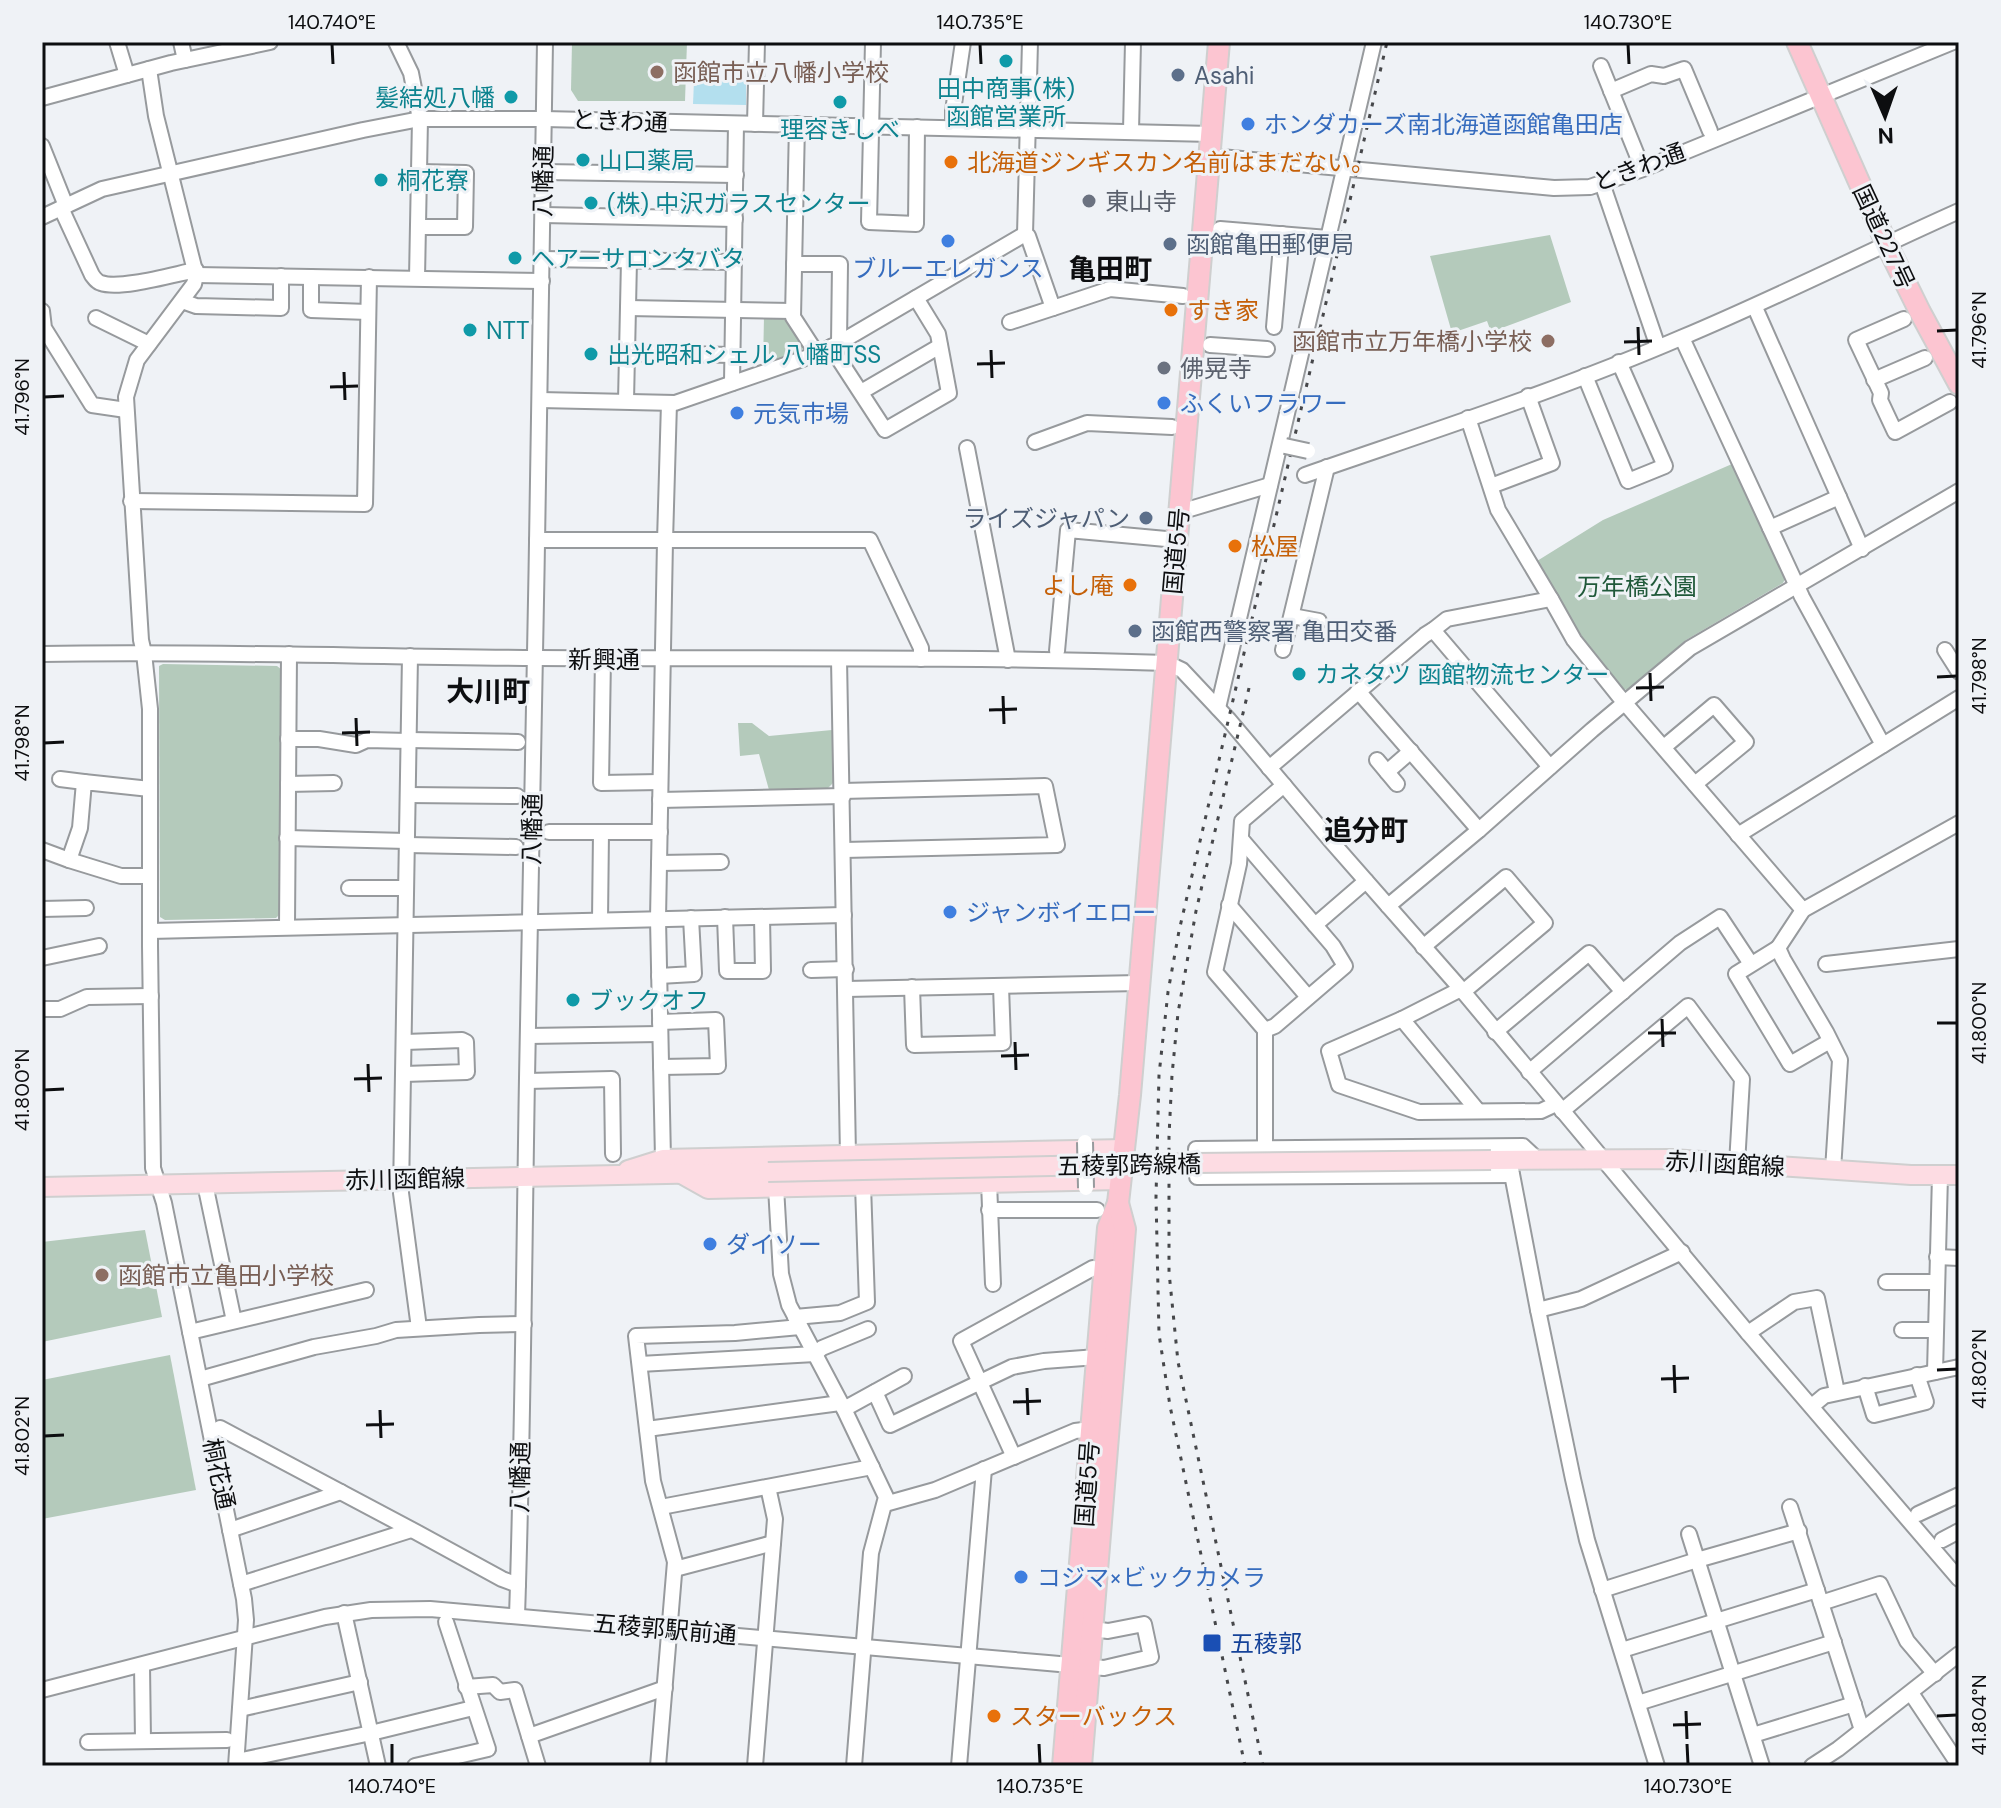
<svg xmlns="http://www.w3.org/2000/svg" width="2001" height="1808" viewBox="0 0 2001 1808" font-family="'DM Sans','Noto Sans JP',sans-serif">
	<style>
		.green { fill: #b4cabb }
		.water { fill: #b3dfee }
		.lines { fill: none; stroke-linecap: round; stroke-linejoin: round }
		.minor-casing { stroke: #979a9d; stroke-width: 18 }
		.major-casing { stroke: #cfcfcf; stroke-width: 22 }
		.highway-casing { stroke: #cfcfcf; stroke-width: 24 }
		.minor { stroke: #fff; stroke-width: 14 }
		.major { stroke: #fddce3; stroke-width: 18 }
		.highway { stroke: #fcc5d1; stroke-width: 20 }
		.rail { stroke: #46474a; stroke-width: 3; stroke-dasharray: 4 8; stroke-linecap: butt }
		.minor-bridge-casing { stroke: #979a9d; stroke-width: 18; stroke-linecap: butt }
		.major-bridge-casing { stroke: #cfcfcf; stroke-width: 22; stroke-linecap: butt }
		.minor-bridge { stroke: #fff; stroke-width: 14 }
		.major-bridge { stroke: #fddce3; stroke-width: 18 }
		.ticks { fill: none; stroke: #0d0e10; stroke-width: 3 }
		.culture-dot { fill: #0f9aa8; stroke: #eff2f6; stroke-width: 3 }
		.education-dot { fill: #8d6e63; stroke: #eff2f6; stroke-width: 3 }
		.service-dot { fill: #5c6f8a; stroke: #eff2f6; stroke-width: 3 }
		.shop-dot { fill: #3f7fe0; stroke: #eff2f6; stroke-width: 3 }
		.food-dot { fill: #e8710a; stroke: #eff2f6; stroke-width: 3 }
		.worship-dot { fill: #6b7280; stroke: #eff2f6; stroke-width: 3 }
		.transit-dot { fill: #1a4fb4; stroke: #eff2f6; stroke-width: 3 }
		.labels { text-anchor: middle; dominant-baseline: central; stroke-width: 6; stroke-linejoin: round; paint-order: stroke }
		.education-label { font-size: 24px; fill: #785e54; stroke: #eff2f6; text-anchor: start }
		.service-label { font-size: 24px; fill: #4e5e75; stroke: #eff2f6; text-anchor: start }
		.culture-label { font-size: 24px; fill: #0d838f; stroke: #eff2f6; text-anchor: start }
		.street-label { font-size: 24px; fill: #0d0e10; stroke: #eff2f6 }
		.shop-label { font-size: 24px; fill: #366cbe; stroke: #eff2f6; text-anchor: start }
		.food-label { font-size: 24px; fill: #c56008; stroke: #eff2f6; text-anchor: start }
		.worship-label { font-size: 24px; fill: #5b616d; stroke: #eff2f6; text-anchor: start }
		.park-label { font-size: 24px; fill: #20593a; stroke: #eff2f6 }
		.transit-label { font-size: 24px; fill: #164399; stroke: #eff2f6; text-anchor: start }
		.quarter-label { font-size: 28px; font-weight: bold; fill: #0d0e10; stroke: #eff2f6 }
		.neatline { fill: none; stroke: #0d0e10; stroke-width: 3 }
		.ticks-label { font-size: 20px; text-anchor: middle; fill: #0d0e10 }
	</style>
	<rect width="100%" height="100%" fill="#eff2f6"/>
	<!-- green -->
	<g class="green">
		<path d="M572,42H687L685,101H578L571,90Z"/>
		<path d="M1550,235L1571,302L1491,332L1487,321L1452,333L1430,256Z"/>
		<path d="M764,316C791,317 789,323 804,345L801,352L763,366Z"/>
		<path d="M1732,464L1785,579L1783,583L1686,640L1628,690L1622,689L1579,634L1537,561L1603,520Z"/>
		<path d="M163,664L277,666L282,670L280,914L276,918L165,920L160,917L159,666Z"/>
		<path d="M738,723H752L769,736L832,730L833,783L828,788L769,790L759,754L740,756Z"/>
		<path d="M145,1230L162,1317L42,1342V1242Z"/>
		<path d="M170,1355L196,1490L42,1519V1380Z"/>
	</g>
	<!-- water -->
	<path class="water" d="M694,81H746V105L693,104Z"/>
	<g class="lines">
		<!-- minor casing -->
		<g class="minor-casing">
			<g id="minor">
				<path d="M117,42L127,75"/>
				<path d="M181,42L185,60"/>
				<path d="M396,42L411,73L420,119L417,278"/>
				<path d="M873,42L869,222L916,224L917,127"/>
				<path d="M1030,42L1025,234L1028,236L1053,308L1110,289L1183,296"/>
				<path d="M1601,66L1639,160"/>
				<path d="M149,69L156,116L196,275L194,284L137,360L126,397L141,640L144,653L150,709V946L153,1168L164,1203L244,1599L246,1620L236,1766"/>
				<path d="M1611,91L1651,74L1664,76L1684,69L1710,131"/>
				<path d="M42,98L171,63L270,42"/>
				<path d="M755,124L757,42"/>
				<path d="M797,124L793,317L817,354"/>
				<path d="M953,127V111L963,42"/>
				<path d="M1131,131L1133,42"/>
				<path d="M42,146L66,206"/>
				<path d="M1210,156L1554,188L1590,187L1643,169L1953,42"/>
				<path d="M544,172L736,175"/>
				<path d="M1602,183L1658,347"/>
				<path d="M61,208L92,275C95,279 97,282 101,283C120,290 175,274 196,270"/>
				<path d="M543,215L735,219"/>
				<path d="M42,217L102,189L363,130L420,119H544L1212,134"/>
				<path d="M418,227H465L466,173L420,172"/>
				<path d="M1220,229L1328,238"/>
				<path d="M542,259L734,262"/>
				<path d="M794,264H840L839,343"/>
				<path d="M196,275L542,281"/>
				<path d="M311,277V310L368,312"/>
				<path d="M182,301L196,306L281,308V276"/>
				<path d="M628,308L793,311"/>
				<path d="M42,311L44,328L92,405L126,410"/>
				<path d="M1757,312L1862,549"/>
				<path d="M96,318L149,344"/>
				<path d="M1904,319L1856,340L1881,393L1880,400L1895,432L1950,402"/>
				<path d="M1010,322L1053,308"/>
				<path d="M1274,327L1282,234"/>
				<path d="M1682,338L1802,597L1883,745"/>
				<path d="M1210,345L1267,349"/>
				<path d="M831,347L885,430L949,393L938,334L916,298"/>
				<path d="M627,353L733,355"/>
				<path d="M1585,376L1628,481L1665,466L1619,362"/>
				<path d="M1874,380L1925,358"/>
				<path d="M732,383L736,124"/>
				<path d="M861,392L940,346"/>
				<path d="M540,400L675,403L817,354L839,343L1025,234"/>
				<path d="M626,401L629,260"/>
				<path d="M1468,418L1498,510L1551,599"/>
				<path d="M1035,442L1087,423L1172,427"/>
				<path d="M967,448L1008,660"/>
				<path d="M1305,475C1432,431 1560,390 1683,337C1776,298 1867,252 1959,211"/>
				<path d="M1491,486L1552,463L1528,396"/>
				<path d="M131,501L365,504L369,277"/>
				<path d="M1180,512L1270,485"/>
				<path d="M1770,528L1839,497"/>
				<path d="M537,540H870L921,648V659"/>
				<path d="M1292,616L1319,621"/>
				<path d="M1433,630L1550,767"/>
				<path d="M1283,650L1327,467"/>
				<path d="M1945,650L1959,672"/>
				<path d="M1057,651L1068,530L1177,540"/>
				<path d="M42,654C207,651 373,657 538,658C748,659 957,656 1167,663L1182,670L1229,720L1331,841L1461,989L1748,1333L1959,1579"/>
				<path d="M410,656L401,1193L419,1328"/>
				<path d="M603,658L601,783L660,782"/>
				<path d="M839,659L848,1156"/>
				<path d="M1358,691L1479,830"/>
				<path d="M1218,708L1374,42"/>
				<path d="M288,739H319L356,745L367,740L409,741"/>
				<path d="M409,740L518,742"/>
				<path d="M1664,747L1714,705L1746,742L1695,784"/>
				<path d="M1377,760L1397,784"/>
				<path d="M1269,768L1425,635L1433,630L1447,619L1551,599L1574,640L1618,695L1803,910"/>
				<path d="M1387,772L1411,751"/>
				<path d="M60,779L84,782"/>
				<path d="M288,784L334,783"/>
				<path d="M842,791L1045,786L1057,845L844,850"/>
				<path d="M408,795L517,796"/>
				<path d="M660,800L843,796"/>
				<path d="M549,832H601"/>
				<path d="M1738,835L1959,698"/>
				<path d="M287,838L407,841"/>
				<path d="M1242,840L1333,946L1345,966L1275,1026L1265,1030"/>
				<path d="M407,845L516,847"/>
				<path d="M42,850L69,860"/>
				<path d="M659,863L721,862"/>
				<path d="M150,876H121L69,860L80,828L84,782L150,789"/>
				<path d="M349,888H406"/>
				<path d="M1229,905L1308,997"/>
				<path d="M1388,906L1479,830L1592,730L1690,648L1959,491"/>
				<path d="M42,909L86,908"/>
				<path d="M725,917L727,971H763L762,917"/>
				<path d="M600,920L601,832H660"/>
				<path d="M1315,925L1366,881"/>
				<path d="M287,926L289,654"/>
				<path d="M150,931L844,915"/>
				<path d="M1423,947L1506,877L1545,923L1463,992"/>
				<path d="M1778,948L1803,910L1959,823"/>
				<path d="M42,958L99,946"/>
				<path d="M1826,964L1959,949"/>
				<path d="M811,970L846,969"/>
				<path d="M659,976L694,974L691,918"/>
				<path d="M912,987L914,1045L1003,1043L1001,986"/>
				<path d="M846,989L1139,983"/>
				<path d="M1461,989L1402,1019L1329,1051L1339,1085L1419,1112L1541,1111L1556,1104"/>
				<path d="M42,1009H60L87,997L151,996"/>
				<path d="M1402,1019L1478,1111"/>
				<path d="M660,1022L716,1020L718,1066L661,1067"/>
				<path d="M1495,1032L1589,953L1623,992"/>
				<path d="M528,1036L660,1034"/>
				<path d="M1830,1041L1790,1064L1736,974L1778,948L1783,959L1826,1032L1840,1060L1833,1170"/>
				<path d="M1529,1072L1680,943L1720,917L1751,964"/>
				<path d="M404,1074L467,1072L466,1042L462,1040L405,1042"/>
				<path d="M527,1081L612,1079L613,1154"/>
				<path d="M1562,1111L1688,1006L1742,1079L1737,1164"/>
				<path d="M1265,1148V1030L1215,972L1239,864L1242,821L1284,785"/>
				<path d="M663,1159L658,919L665,541L669,403"/>
				<path d="M1511,1169L1538,1310L1573,1479L1587,1540L1657,1766"/>
				<path d="M1512,1175L1197,1177L1196,1149L1523,1146L1538,1160"/>
				<path d="M989,1182L993,1284"/>
				<path d="M205,1184L234,1321"/>
				<path d="M776,1187L781,1274L789,1305L844,1409L886,1497L871,1553L854,1766"/>
				<path d="M989,1210H1097"/>
				<path d="M1937,1257L1959,1258"/>
				<path d="M1886,1282H1937"/>
				<path d="M1538,1310L1581,1299L1682,1252"/>
				<path d="M795,1317L840,1313L867,1302L863,1185"/>
				<path d="M1902,1330H1936"/>
				<path d="M190,1332L366,1290"/>
				<path d="M1748,1333L1794,1302L1817,1298L1837,1392"/>
				<path d="M640,1364L815,1354L822,1348L868,1329"/>
				<path d="M1935,1372L1940,1175"/>
				<path d="M200,1379L314,1347L376,1336L396,1330L479,1325L524,1324"/>
				<path d="M1865,1386L1874,1415L1926,1402L1917,1375"/>
				<path d="M875,1392L890,1425L1012,1367L1044,1361L1097,1357"/>
				<path d="M1812,1406L1824,1396L1959,1367"/>
				<path d="M844,1409L904,1376"/>
				<path d="M220,1428L416,1532L502,1579L518,1585"/>
				<path d="M647,1429L840,1403"/>
				<path d="M1014,1457L961,1341L1093,1268"/>
				<path d="M885,1504L935,1490L1075,1431L1091,1429"/>
				<path d="M661,1507L872,1467"/>
				<path d="M1790,1507L1862,1730"/>
				<path d="M1918,1514L1959,1495"/>
				<path d="M230,1530L341,1492"/>
				<path d="M1689,1534L1762,1766"/>
				<path d="M1942,1540L1959,1531"/>
				<path d="M675,1569L773,1543"/>
				<path d="M241,1584L411,1530"/>
				<path d="M1602,1590L1697,1560L1799,1531"/>
				<path d="M1821,1603L1880,1584L1907,1641L1935,1674"/>
				<path d="M344,1613L378,1766"/>
				<path d="M517,1616C523,1436 524,1257 527,1078C533,733 541,387 545,42"/>
				<path d="M1622,1650L1817,1590"/>
				<path d="M142,1665L143,1741"/>
				<path d="M466,1687L493,1685L500,1692L515,1690L538,1766"/>
				<path d="M42,1690L325,1617L371,1610L430,1609L1048,1663L1104,1668L1151,1657L1144,1624L1108,1631L1092,1629"/>
				<path d="M1911,1693L1959,1765"/>
				<path d="M1638,1703L1834,1642"/>
				<path d="M240,1709L360,1682"/>
				<path d="M1753,1735L1854,1704"/>
				<path d="M529,1736L665,1688"/>
				<path d="M88,1742L227,1740"/>
				<path d="M237,1761L371,1733L473,1708"/>
				<path d="M415,1766L488,1749L446,1622"/>
				<path d="M658,1766L675,1562L653,1481L636,1336L735,1333L800,1327"/>
				<path d="M755,1766L775,1519L768,1487"/>
				<path d="M959,1766L984,1469"/>
				<path d="M1812,1766L1838,1749L1959,1654"/>
			</g>
		</g>
		<!-- major casing -->
		<g class="major-casing">
			<g id="major">
				<path d="M1491,1160L1672,1159L1911,1175H1959"/>
				<path d="M628,1170L663,1159L1124,1149"/>
				<path d="M683,1175L708,1189L1120,1180"/>
				<path d="M42,1187L768,1172"/>
			</g>
		</g>
		<!-- highway casing -->
		<g class="highway-casing">
			<g id="highway">
				<path d="M1797,42L1887,245L1920,312L1959,384"/>
				<path d="M1063,1766L1108,1228L1118,1203L1130,1095L1219,42"/>
				<path d="M1081,1766L1125,1229L1118,1203"/>
			</g>
		</g>
		<!-- minor -->
		<use href="#minor" class="minor"/>
		<!-- major -->
		<use href="#major" class="major"/>
		<!-- highway -->
		<use href="#highway" class="highway"/>
		<!-- rail -->
		<g class="rail">
			<path d="M1249,688L1196,911L1178,1013L1172,1075L1169,1136V1272L1178,1362L1263,1766"/>
			<path d="M1245,1766L1170,1406L1159,1334L1156,1197L1159,1075L1168,992L1179,931L1387,42"/>
		</g>
		<!-- minor-bridge casing -->
		<g class="minor-bridge-casing">
			<g id="minor-bridge">
				<path d="M1285,446L1308,451"/>
				<path d="M1085,1142L1086,1188"/>
			</g>
		</g>
		<!-- major-bridge casing -->
		<g class="major-bridge-casing">
			<path id="major-bridge" d="M768,1172L1194,1163L1491,1160"/>
		</g>
		<!-- minor-bridge -->
		<use href="#minor-bridge" class="minor-bridge"/>
		<!-- major-bridge -->
		<use href="#major-bridge" class="major-bridge"/>
	</g>
	<!-- ticks -->
	<path class="ticks" d="M332,44L333,64M980,44L981,64M1628,44L1629,64M1638,327L1639,355M1937,331L1957,330M1624,342L1652,341M991,350L992,378M977,364L1005,363M344,372L345,400M330,387L358,386M44,397L64,396M1650,673L1651,701M1937,677L1957,676M1636,688L1664,687M1003,696L1004,724M989,710L1017,709M356,718L357,746M342,733L370,732M44,743L64,742M1662,1019L1663,1047M1937,1023H1957M1648,1033H1676M1015,1042L1016,1070M1001,1056L1029,1055M368,1064L369,1092M354,1079L382,1078M44,1090L64,1089M1674,1365L1675,1393M1937,1370L1957,1369M1661,1379L1689,1378M1027,1388L1028,1415M1013,1402L1041,1401M380,1410L381,1438M366,1425L394,1424M44,1436L64,1435M1686,1711L1687,1739M1937,1716L1957,1715M1673,1725L1701,1724M392,1744V1764M1039,1744L1040,1764M1687,1744L1688,1764"/>
	<!-- markers -->
	<g class="culture-dot">
		<circle cx="1006" cy="61" r="8"/>
		<circle cx="511" cy="97" r="8"/>
		<circle cx="840" cy="102" r="8"/>
		<circle cx="583" cy="160" r="8"/>
		<circle cx="381" cy="180" r="8"/>
		<circle cx="591" cy="203" r="8"/>
		<circle cx="515" cy="258" r="8"/>
		<circle cx="470" cy="330" r="8"/>
		<circle cx="591" cy="354" r="8"/>
		<circle cx="1299" cy="674" r="8"/>
		<circle cx="573" cy="1000" r="8"/>
	</g>
	<g class="education-dot">
		<circle cx="657" cy="72" r="8"/>
		<circle cx="1548" cy="341" r="8"/>
		<circle cx="102" cy="1275" r="8"/>
	</g>
	<g class="service-dot">
		<circle cx="1178" cy="75" r="8"/>
		<circle cx="1170" cy="244" r="8"/>
		<circle cx="1146" cy="518" r="8"/>
		<circle cx="1135" cy="631" r="8"/>
	</g>
	<g class="shop-dot">
		<circle cx="1248" cy="124" r="8"/>
		<circle cx="948" cy="241" r="8"/>
		<circle cx="1164" cy="403" r="8"/>
		<circle cx="737" cy="413" r="8"/>
		<circle cx="950" cy="912" r="8"/>
		<circle cx="710" cy="1244" r="8"/>
		<circle cx="1021" cy="1577" r="8"/>
	</g>
	<g class="food-dot">
		<circle cx="951" cy="162" r="8"/>
		<circle cx="1171" cy="310" r="8"/>
		<circle cx="1235" cy="546" r="8"/>
		<circle cx="1130" cy="585" r="8"/>
		<circle cx="994" cy="1716" r="8"/>
	</g>
	<g class="worship-dot">
		<circle cx="1089" cy="201" r="8"/>
		<circle cx="1164" cy="368" r="8"/>
	</g>
	<rect class="transit-dot" x="1202" y="1633" width="20" height="20" rx="4"/>
	<g class="labels">
		<!-- education labels -->
		<g class="education-label">
			<text x="673" y="72">函館市立八幡小学校</text>
			<text x="1532" y="341" text-anchor="end">函館市立万年橋小学校</text>
			<text x="118" y="1275">函館市立亀田小学校</text>
		</g>
		<!-- service labels -->
		<g class="service-label">
			<text x="1194" y="75">Asahi</text>
			<text x="1186" y="244">函館亀田郵便局</text>
			<text x="1130" y="518" text-anchor="end">ライズジャパン</text>
			<text x="1151" y="631">函館西警察署 亀田交番</text>
		</g>
		<!-- culture labels -->
		<g class="culture-label">
			<text x="1006" y="88" text-anchor="middle">田中商事(株)<tspan x="1006" dy="28">函館営業所</tspan></text>
			<text x="495" y="97" text-anchor="end">髪結処八幡</text>
			<text x="840" y="129" text-anchor="middle">理容きしべ</text>
			<text x="599" y="160">山口薬局</text>
			<text x="397" y="180">桐花寮</text>
			<text x="607" y="203">(株) 中沢ガラスセンター</text>
			<text x="531" y="258">ヘアーサロンタバタ</text>
			<text x="486" y="330">NTT</text>
			<text x="607" y="354">出光昭和シェル 八幡町SS</text>
			<text x="1315" y="674">カネタツ 函館物流センター</text>
			<text x="589" y="1000">ブックオフ</text>
		</g>
		<!-- street labels -->
		<g class="street-label">
			<text transform="translate(620 121) rotate(2)">ときわ通</text>
			<text transform="translate(1639 167) rotate(-20)">ときわ通</text>
			<text transform="translate(543 181) rotate(-89)">八幡通</text>
			<text transform="translate(1884 237) rotate(65)">国道227号</text>
			<text transform="translate(1176 551) rotate(-85)">国道5号</text>
			<text x="604" y="659">新興通</text>
			<text transform="translate(532 829) rotate(-89)">八幡通</text>
			<text transform="translate(1725 1164) rotate(3)">赤川函館線</text>
			<text transform="translate(1129 1165) rotate(-1)">五稜郭跨線橋</text>
			<text transform="translate(405 1179) rotate(-1)">赤川函館線</text>
			<text transform="translate(219 1474) rotate(78)">桐花通</text>
			<text transform="translate(520 1477) rotate(-89)">八幡通</text>
			<text transform="translate(1087 1484) rotate(-86)">国道5号</text>
			<text transform="translate(665 1629) rotate(5)">五稜郭駅前通</text>
		</g>
		<!-- shop labels -->
		<g class="shop-label">
			<text x="1264" y="124">ホンダカーズ南北海道函館亀田店</text>
			<text x="948" y="268" text-anchor="middle">ブルーエレガンス</text>
			<text x="1180" y="403">ふくいフラワー</text>
			<text x="753" y="413">元気市場</text>
			<text x="966" y="912">ジャンボイエロー</text>
			<text x="726" y="1244">ダイソー</text>
			<text x="1037" y="1577">コジマ×ビックカメラ</text>
		</g>
		<!-- food labels -->
		<g class="food-label">
			<text x="967" y="162">北海道ジンギスカン名前はまだない。</text>
			<text x="1187" y="310">すき家</text>
			<text x="1251" y="546">松屋</text>
			<text x="1114" y="585" text-anchor="end">よし庵</text>
			<text x="1010" y="1716">スターバックス</text>
		</g>
		<!-- worship labels -->
		<g class="worship-label">
			<text x="1105" y="201">東山寺</text>
			<text x="1180" y="368">佛晃寺</text>
		</g>
		<!-- park labels -->
		<g class="park-label">
			<text x="1637" y="586">万年橋公園</text>
		</g>
		<!-- transit labels -->
		<g class="transit-label">
			<text x="1230" y="1643">五稜郭</text>
		</g>
		<!-- quarter labels -->
		<g class="quarter-label">
			<text x="1110" y="269">亀田町</text>
			<text x="488" y="691">大川町</text>
			<text x="1366" y="830">追分町</text>
		</g>
	</g>
	<!-- border -->
	<rect width="2001" height="1808" fill="none" stroke="#eff2f6" stroke-width="88"/>
	<!-- north arrow -->
	<g transform="translate(1885 116) rotate(178)" stroke="#eff2f6" stroke-width="6" paint-order="stroke">
	<path d="M0-6L14 30L0 20L-14 30Z" fill="#0d0e10"/>
	<text y="-12" font-size="22" font-weight="bold" text-anchor="middle" fill="#0d0e10">N</text>
	</g>
	<rect x="44" y="44" width="1913" height="1720" class="neatline"/>
	<g class="ticks-label">
		<text x="332" y="29">140.740°E</text>
		<text x="980" y="29">140.735°E</text>
		<text x="1628" y="29">140.730°E</text>
		<text transform="translate(1979 330) rotate(-90)" y="7">41.796°N</text>
		<text transform="translate(22 397) rotate(-90)" y="7">41.796°N</text>
		<text transform="translate(1979 676) rotate(-90)" y="7">41.798°N</text>
		<text transform="translate(22 743) rotate(-90)" y="7">41.798°N</text>
		<text transform="translate(1979 1023) rotate(-90)" y="7">41.800°N</text>
		<text transform="translate(22 1090) rotate(-90)" y="7">41.800°N</text>
		<text transform="translate(1979 1369) rotate(-90)" y="7">41.802°N</text>
		<text transform="translate(22 1436) rotate(-90)" y="7">41.802°N</text>
		<text transform="translate(1979 1715) rotate(-90)" y="7">41.804°N</text>
		<text x="392" y="1793">140.740°E</text>
		<text x="1040" y="1793">140.735°E</text>
		<text x="1688" y="1793">140.730°E</text>
	</g>
</svg>
